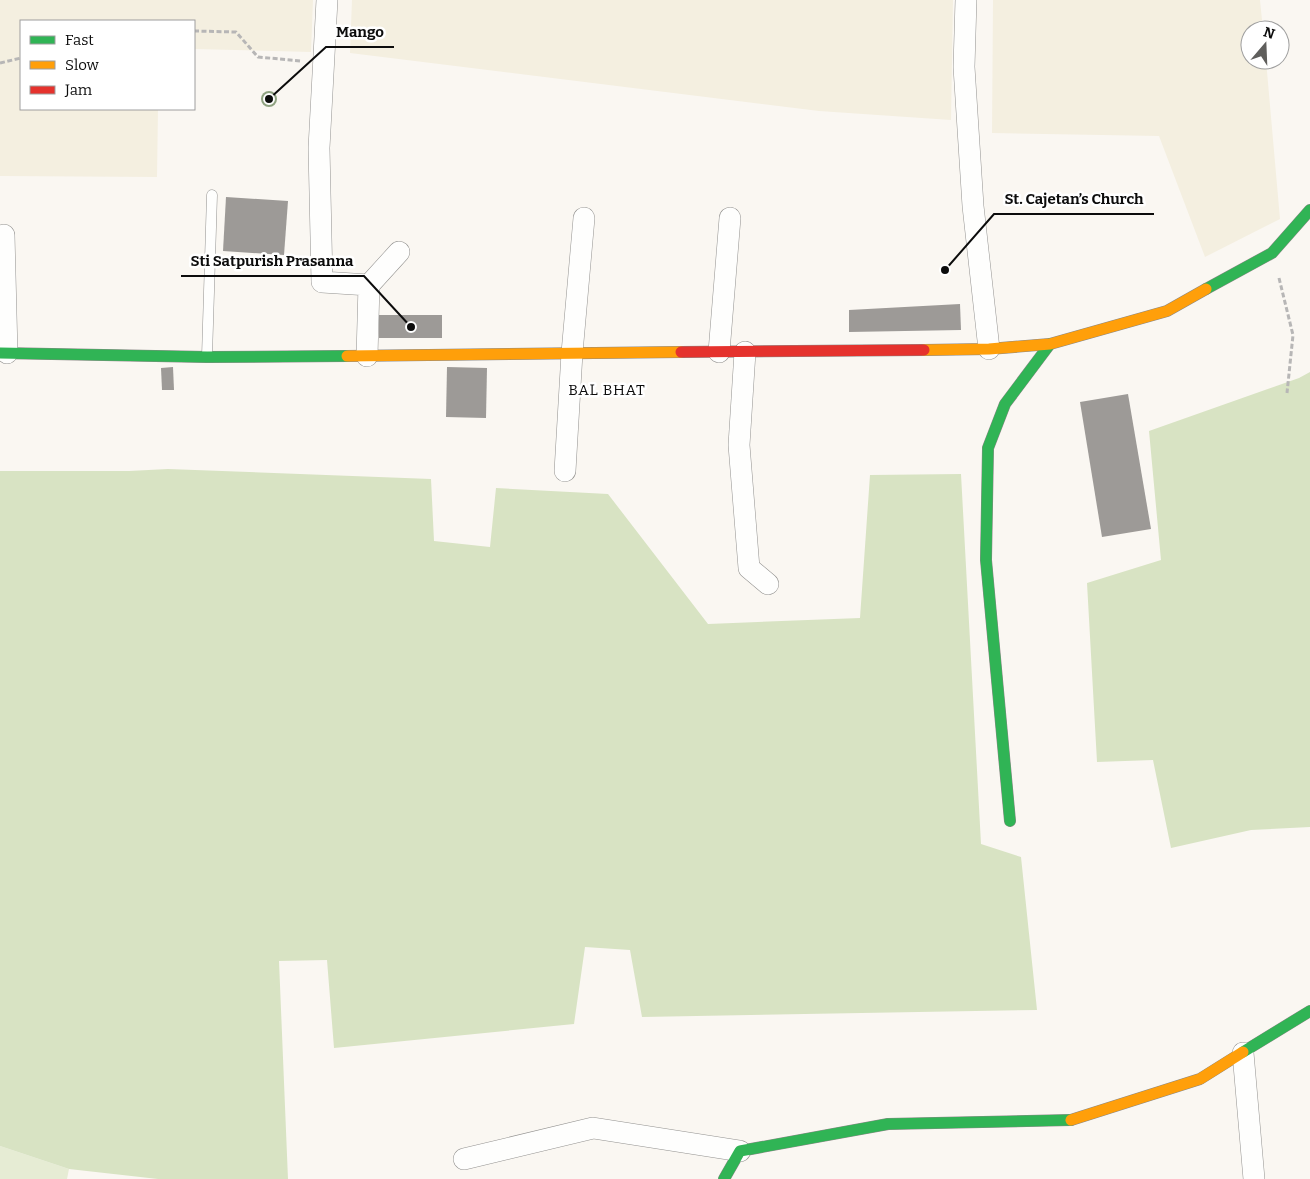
<svg xmlns="http://www.w3.org/2000/svg" width="1310" height="1179" viewBox="0 0 1310 1179" font-family="Bitter,serif">
	<style>
		.farmland { fill: #f4efe0 }
		.green { fill: #e6ecd4 }
		.forest { fill: #d8e3c3 }
		.building { fill: #9d9a97 }
		.lines { fill: none; stroke-linecap: round; stroke-linejoin: round }
		.lane-casing { stroke: #939290; stroke-width: 11 }
		.street-casing { stroke: #939290; stroke-width: 22 }
		.fast-casing { stroke: #8a8886; stroke-width: 12 }
		.slow-casing { stroke: #8a8886; stroke-width: 12 }
		.jam-casing { stroke: #8a8886; stroke-width: 12 }
		.path { stroke: #b7b6b6; stroke-width: 3; stroke-dasharray: 5 2.5; stroke-linecap: butt }
		.lane { stroke: #fefefd; stroke-width: 10 }
		.street { stroke: #fefefd; stroke-width: 21 }
		.fast { stroke: #30b455; stroke-width: 11 }
		.slow { stroke: #ff9f0a; stroke-width: 11 }
		.jam { stroke: #e5322d; stroke-width: 11 }
		.tree { fill: #8fa281 }
		.labels { text-anchor: middle; dominant-baseline: central; stroke-width: 5; stroke-linejoin: round; paint-order: stroke }
		.neighbourhood-label { font-size: 15px; letter-spacing: 1px; fill: #0c0c0c; stroke: #fff }
		.leader { fill: none; stroke: #0c0c0c; stroke-width: 2 }
		.callout-dot { fill: #0c0c0c; stroke: #fff; stroke-width: 2 }
		.callout-label { font-size: 15px; text-anchor: middle; font-weight: bold; fill: #0c0c0c; stroke: #fff; stroke-width: 5; stroke-linejoin: round; paint-order: stroke }
	</style>
	<rect width="100%" height="100%" fill="#faf7f2"/>
	<!-- farmland -->
	<g class="farmland">
		<path d="M0,0H313L311,52L194,49V21H21V109H158L157,177L0,176Z"/>
		<path d="M352,0H953L951,120L819,111L350,53Z"/>
		<path d="M993,0H1260L1263,30H1250V60H1266L1280,219L1205,257L1159,136L992,133Z"/>
	</g>
	<!-- green -->
	<path class="green" d="M0,1146L69,1169L67,1179H0Z"/>
	<!-- forest -->
	<g class="forest">
		<path d="M1310,372V827L1251,830L1171,848L1153,760L1097,762L1087,583L1161,560L1149,431L1299,378Z"/>
		<path d="M168,469L431,479L434,541L490,547L496,488L608,494L708,624L860,618L870,475L961,474L981,844L1021,857L1037,1010L642,1017L630,950L585,947L574,1024L334,1048L327,960L279,961L288,1179H158L69,1169L0,1146V471H129Z"/>
	</g>
	<!-- building -->
	<g class="building">
		<path d="M226,197L288,201L284,255L223,251Z"/>
		<path d="M960,304L961,330L849,332V310Z"/>
		<rect x="379" y="315" width="63" height="23"/>
		<path d="M173,367L174,390H162L161,368Z"/>
		<path d="M447,367L487,368L486,418L446,417Z"/>
		<path d="M1128,394L1151,529L1102,537L1080,402Z"/>
	</g>
	<g class="lines">
		<!-- lane casing -->
		<g class="lane-casing">
			<path id="lane" d="M207,356L212,195"/>
		</g>
		<!-- street casing -->
		<g class="street-casing">
			<g id="street">
				<path d="M327,0L319,148L322,282L369,285L367,356"/>
				<path d="M966,0L964,67L973,206L989,349"/>
				<path d="M4,235L7,353"/>
				<path d="M369,285L399,252"/>
				<path d="M719,352L730,218"/>
				<path d="M745,352L739,445L749,568L768,584"/>
				<path d="M565,471L572,353L584,218"/>
				<path d="M1243,1053L1254,1179"/>
				<path d="M464,1159L593,1128L740,1151"/>
			</g>
		</g>
		<!-- fast casing -->
		<g class="fast-casing">
			<g id="fast">
				<path d="M1206,289L1272,253L1310,210"/>
				<path d="M0,353L207,357L347,356"/>
				<path d="M1010,821L986,560L988,448L1005,404L1050,344"/>
				<path d="M1243,1052L1310,1011"/>
				<path d="M724,1179L740,1151L888,1124L1071,1120"/>
			</g>
		</g>
		<!-- slow casing -->
		<g class="slow-casing">
			<g id="slow">
				<path d="M924,350L989,349L1050,344L1167,311L1206,289"/>
				<path d="M347,356L681,352"/>
				<path d="M1071,1120L1200,1079L1243,1052"/>
			</g>
		</g>
		<!-- jam casing -->
		<g class="jam-casing">
			<path id="jam" d="M681,352L924,350"/>
		</g>
		<!-- path -->
		<g class="path">
			<path d="M194,31L236,32L258,57L301,61"/>
			<path d="M0,63L21,58"/>
			<path d="M1279,278L1293,335L1287,393"/>
		</g>
		<!-- lane -->
		<use href="#lane" class="lane"/>
		<!-- street -->
		<use href="#street" class="street"/>
		<!-- fast -->
		<use href="#fast" class="fast"/>
		<!-- slow -->
		<use href="#slow" class="slow"/>
		<!-- jam -->
		<use href="#jam" class="jam"/>
	</g>
	<!-- trees -->
	<circle class="tree" cx="269" cy="99" r="8"/>
	<g class="labels">
		<!-- neighbourhood labels -->
		<g class="neighbourhood-label">
			<text x="607" y="390">BAL BHAT</text>
		</g>
	</g>
	<!-- callouts -->
	<path class="leader" d="M269 99L326 47H394M945 270L994 214H1154M411 327L364 276H181"/>
	<g class="callout-dot">
		<circle cx="269" cy="99" r="5"/>
		<circle cx="945" cy="270" r="5"/>
		<circle cx="411" cy="327" r="5"/>
	</g>
	<g class="callout-label">
		<text x="360" y="37">Mango</text>
		<text x="1074" y="204">St. Cajetan’s Church</text>
		<text x="272" y="266">Sti Satpurish Prasanna</text>
	</g>
	<!-- legend -->
	<rect x="20" y="20" width="175" height="90" fill="#ffffff" stroke="#9e9e9e"/>
	<rect x="30" y="36" width="25" height="8" fill="#30b455" stroke="#9e9e9e"/>
	<text x="65" y="45" font-size="15" fill="#0c0c0c">Fast</text>
	<rect x="30" y="61" width="25" height="8" fill="#ff9f0a" stroke="#9e9e9e"/>
	<text x="65" y="70" font-size="15" fill="#0c0c0c">Slow</text>
	<rect x="30" y="86" width="25" height="8" fill="#e5322d" stroke="#9e9e9e"/>
	<text x="65" y="95" font-size="15" fill="#0c0c0c">Jam</text>
	<!-- north arrow -->
	<g transform="translate(1265 45) rotate(19)"><circle r="24" fill="#ffffff" stroke="#9e9e9e"/>
	<path d="M0-4L9 19L0 12L-9 19Z" fill="#5f5e5c"/>
	<text y="-8" font-size="14" font-weight="bold" text-anchor="middle" fill="#0c0c0c">N</text>
	</g>
</svg>
